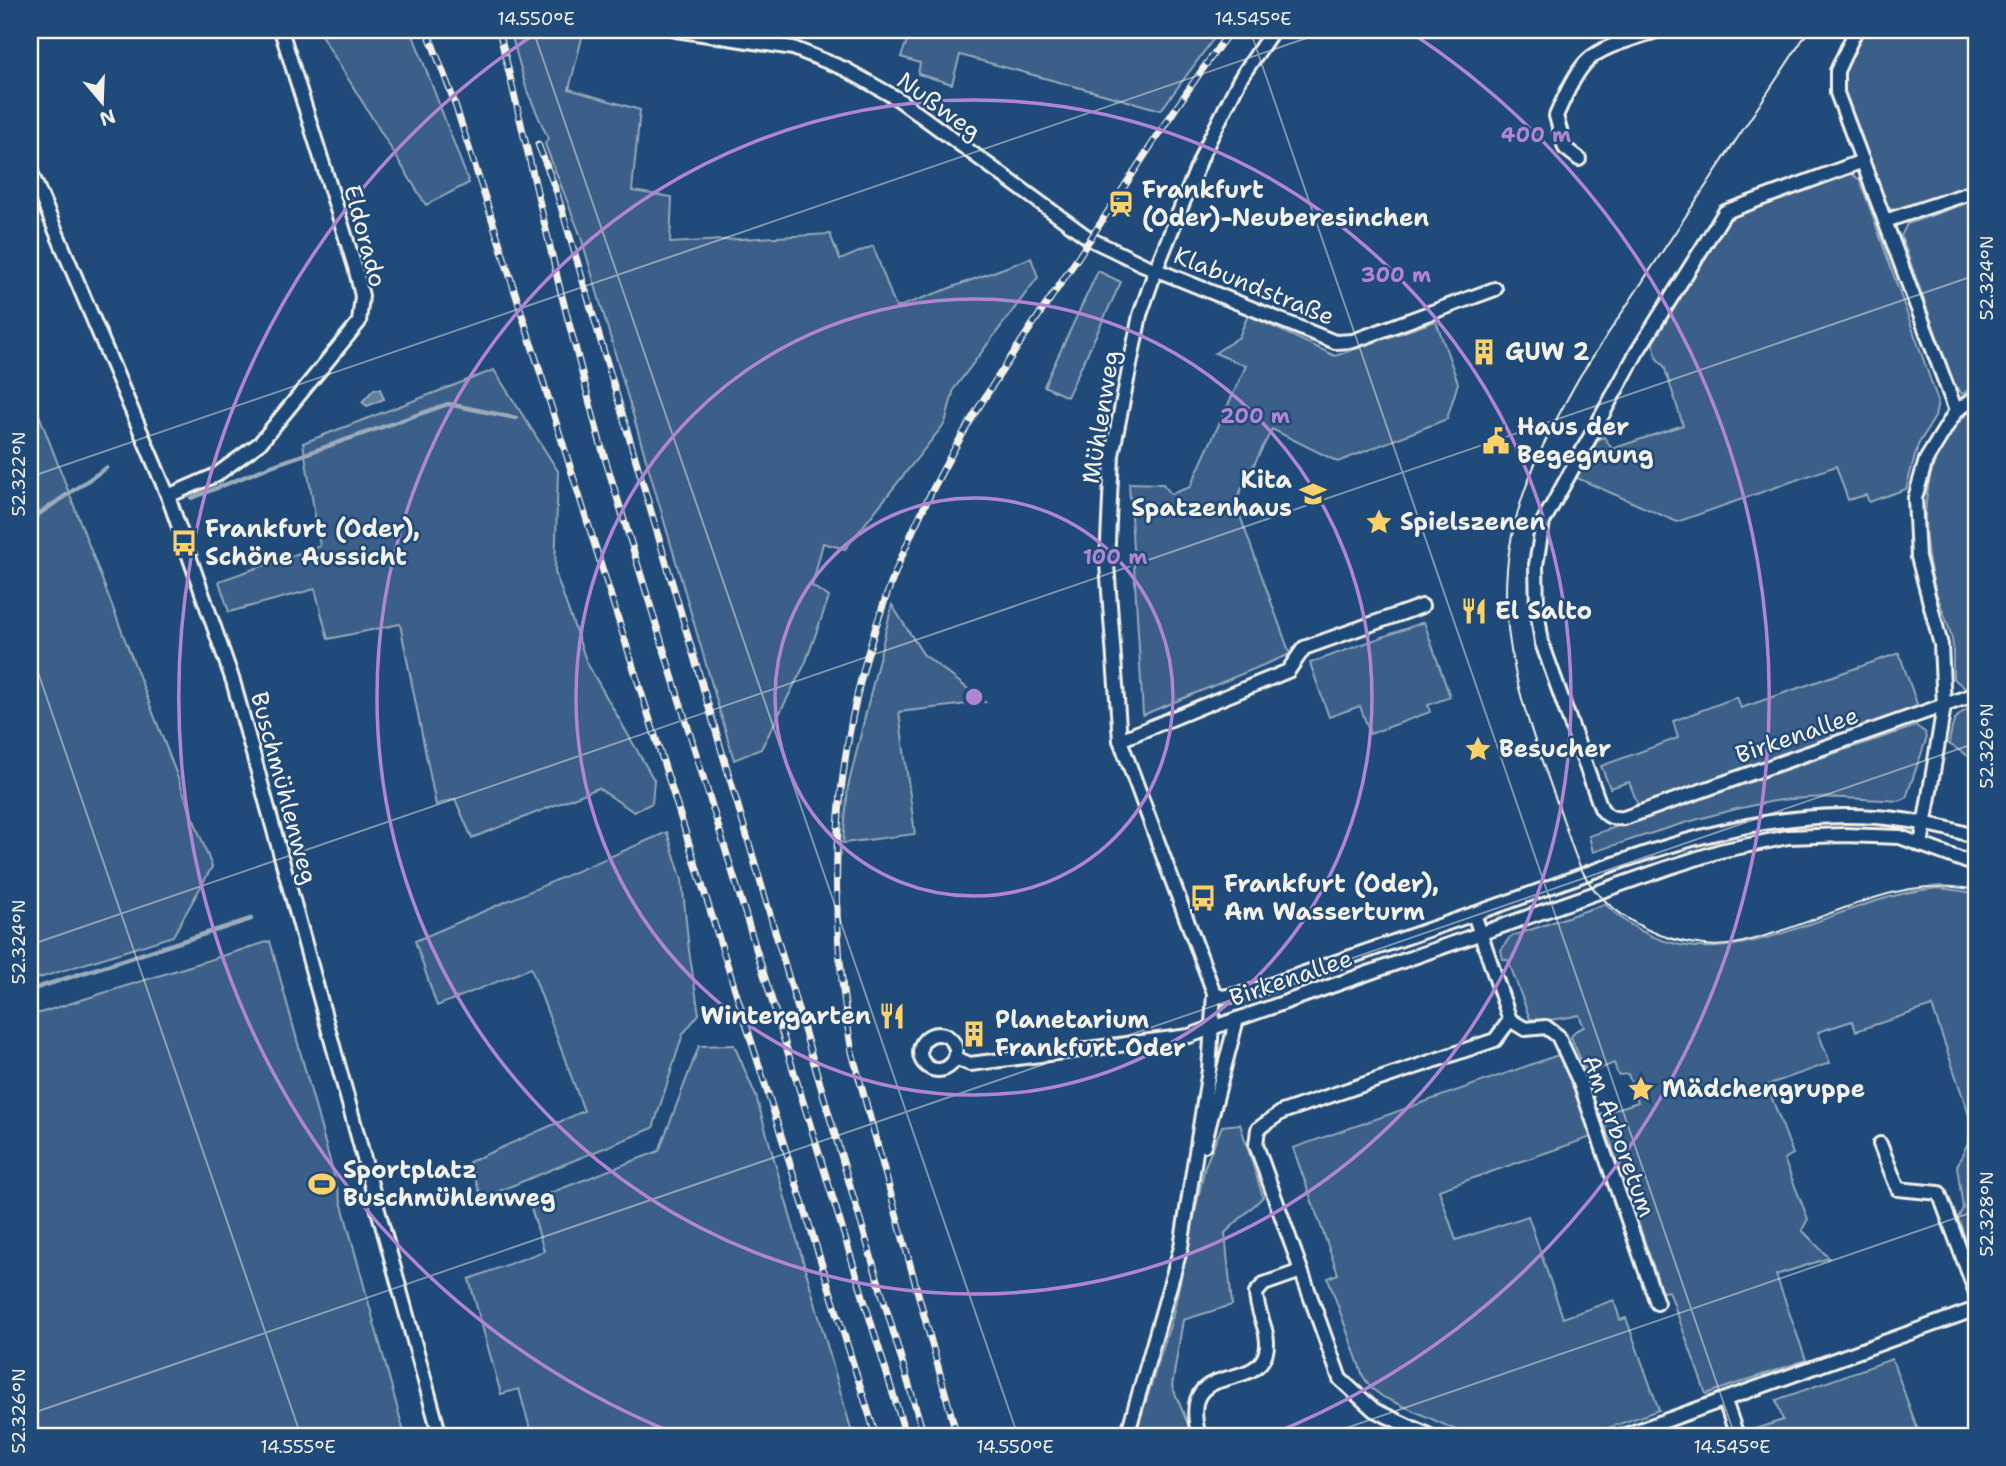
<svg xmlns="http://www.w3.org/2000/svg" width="2006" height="1466" viewBox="0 0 2006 1466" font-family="'Shantell Sans',sans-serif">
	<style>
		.green { fill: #3a5f88; stroke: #97a8b8; stroke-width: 2 }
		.water { fill: #627e9d; stroke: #9cacbb; stroke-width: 2 }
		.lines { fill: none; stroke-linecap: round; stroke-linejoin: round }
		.stream { stroke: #9cacbb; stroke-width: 4.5 }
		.minor-casing { stroke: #f4f1e8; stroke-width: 18 }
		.minor { stroke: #1f4a7a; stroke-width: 12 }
		.tram { stroke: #f4f1e8; stroke-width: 2 }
		.rail-casing { stroke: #f4f1e8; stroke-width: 7 }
		.rail { stroke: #1f4a7a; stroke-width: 4.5; stroke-dasharray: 13; stroke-linecap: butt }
		.ticks { fill: none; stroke: #f4f1e8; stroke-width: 2; stroke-opacity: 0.45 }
		.ring { fill: none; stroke: #b185d1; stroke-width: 3.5 }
		.labels { text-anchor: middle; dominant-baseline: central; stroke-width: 5; stroke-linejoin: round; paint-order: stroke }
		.street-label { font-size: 24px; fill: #f4f1e8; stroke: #1f4a7a }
		.poi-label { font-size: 24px; font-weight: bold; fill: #f4f1e8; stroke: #1f4a7a; text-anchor: start }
		.centre { fill: #b185d1; stroke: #1f4a7a; stroke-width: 3.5 }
		.ring-label { font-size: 21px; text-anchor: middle; font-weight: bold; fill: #b185d1; stroke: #1f4a7a; stroke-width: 5; stroke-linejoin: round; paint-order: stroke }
		.neatline { fill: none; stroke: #f4f1e8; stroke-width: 2.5 }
		.ticks-label { font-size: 18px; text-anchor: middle; fill: #f4f1e8 }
	</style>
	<rect width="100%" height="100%" fill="#1f4a7a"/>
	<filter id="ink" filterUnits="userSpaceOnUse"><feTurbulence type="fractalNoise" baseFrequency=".0143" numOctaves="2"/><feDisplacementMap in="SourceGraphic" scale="14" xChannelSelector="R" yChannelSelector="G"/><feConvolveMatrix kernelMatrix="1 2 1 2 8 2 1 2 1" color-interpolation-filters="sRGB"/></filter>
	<g filter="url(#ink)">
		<!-- green -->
		<g class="green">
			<path d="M318,30H411L469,183L426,205Z"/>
			<path d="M510,30H584L569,89L640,110L632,191L672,197L670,243L830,234L840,260L873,246L896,308L1031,258L1038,277L954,389L945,423L845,549L823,543L812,586L829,597L805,664L761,749L734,760L581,237L545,144L548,138L527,91Z"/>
			<path d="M911,30H1220L1161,110L960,55L952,84L918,74L920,63L901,57Z"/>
			<path d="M1862,30H1976V184L1896,212L1885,205L1841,83V73Z"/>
			<path d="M1850,173L1860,180L1938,401L1935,417L1918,445L1906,489L1869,502L1866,495L1848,500L1836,466L1677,522L1575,477L1599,439L1604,437L1612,449L1683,425L1664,366L1657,359L1653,343L1725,225L1735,214Z"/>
			<path d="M1976,200V385L1962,394L1954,384L1901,236L1907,224Z"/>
			<path d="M1098,271L1121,282L1067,397L1044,386Z"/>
			<path d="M1248,315L1335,356L1436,321L1458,383L1447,419L1338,462L1272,429L1235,502L1290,654L1143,715L1129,483L1163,484L1171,494L1190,487L1246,366L1215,353L1239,337Z"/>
			<path d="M494,370L558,471L555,572L587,663L654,780L652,803L634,812L598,788L472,838L455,799L436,805L400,624L328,639L315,589L229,612L219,581L320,546L303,443Z"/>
			<path d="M30,391L212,867L173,936L30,981Z"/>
			<path d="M1976,407V685L1966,689L1953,678C1952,665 1955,648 1951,635C1947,620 1940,605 1935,589C1918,526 1918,450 1976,407Z"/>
			<path d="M892,605L923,654L985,702L899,712L915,834L843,843L848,787Z"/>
			<path d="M1424,622L1450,697L1428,705L1430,712L1370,734L1360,706L1329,717L1310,663Z"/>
			<path d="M1899,653L1918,707L1638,805L1629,782L1610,788L1601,766L1678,738L1673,721L1737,697L1741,708Z"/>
			<path d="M1976,706V761L1949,744C1952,722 1954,713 1976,706Z"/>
			<path d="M1916,726L1925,732L1926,740L1906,798L1899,801C1858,799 1816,794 1775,801C1713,812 1653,833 1593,852L1589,836Z"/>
			<path d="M667,832L682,880L689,951L699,1014L683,1034L653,1128L482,1198L469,1162L584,1111L531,968L437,1006L415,941Z"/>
			<path d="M1939,888L1976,893V1268L1958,1218L1963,1208L1957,1166L1974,1130L1932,1006L1856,1031L1852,1021L1818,1032L1830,1063L1767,1085L1793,1154L1784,1159L1808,1219L1802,1230L1829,1258L1776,1275L1806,1360L1706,1394L1669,1291L1662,1292L1601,1114L1638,1102L1628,1074L1618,1075L1614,1063L1592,1072L1584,1068L1571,1037L1575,1031L1584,1027L1579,1015C1563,1019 1546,1021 1530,1019L1508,960L1503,959L1501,950L1510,937L1605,904C1709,1006 1824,897 1939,888Z"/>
			<path d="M270,941L405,1436H30V1016Z"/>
			<path d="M734,1045L756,1096L853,1436H532L519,1389L501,1394L469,1279L544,1251L529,1201L659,1151L699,1046Z"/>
			<path d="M1561,1054L1594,1136L1439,1190L1456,1240L1528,1216L1563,1318L1614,1300L1620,1320L1626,1318L1659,1410L1586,1436H1469L1383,1397L1371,1388L1363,1376L1328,1278L1338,1274L1293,1148Z"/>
			<path d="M1240,1124L1263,1197L1225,1233L1232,1305L1183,1320L1172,1386L1190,1429L1173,1436H1135L1172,1319L1205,1166L1222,1126Z"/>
			<path d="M1892,1359L1920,1436H1757L1755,1429L1783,1420L1776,1400Z"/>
		</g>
		<!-- water -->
		<path class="water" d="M374,389H380L384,399L367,406L362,402Z"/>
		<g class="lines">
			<!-- stream -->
			<g class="stream">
				<path d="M192,498L271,466L448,404L516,418"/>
				<path d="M30,520L106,468"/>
				<path d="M30,990L251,919"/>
			</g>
			<!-- minor casing -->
			<g class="minor-casing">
				<g id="minor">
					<path d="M676,30L793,48L845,69L898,99L1090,239L1142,264L1335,342L1353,341L1495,289"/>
					<path d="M1856,30L1837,71V93L1956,411"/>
					<path d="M1579,159L1565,148L1556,116C1586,48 1590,53 1659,30"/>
					<path d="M1863,161L1725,212L1637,352L1543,522L1536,565L1537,609L1542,643L1601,808C1607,817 1613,819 1624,818L1976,694"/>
					<path d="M30,170L168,496L233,681L440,1436"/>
					<path d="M1885,221L1976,191"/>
					<path d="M168,496L216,475L260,443L359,322L362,296L355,267L281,30"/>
					<path d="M1120,740L1288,671L1304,648L1422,606"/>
					<path d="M1921,845L1944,706L1941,645L1918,557L1915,498L1926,460L1956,411L1972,400"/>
					<path d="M1214,993L1222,997L1247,993C1334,962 1421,932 1508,902C1662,847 1812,781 1976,837"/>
					<path d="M1510,1020L1525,1029L1546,1027L1558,1036L1580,1083L1657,1303"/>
					<circle cx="938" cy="1052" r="18"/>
					<path d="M955,1058L970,1064L1189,1036L1667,868L1720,851L1788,837L1844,835L1900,837L1976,865"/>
					<path d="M1880,1144L1898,1189L1939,1193L1976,1293"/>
					<path d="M1204,1145L1237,1019"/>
					<path d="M1725,1401L1737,1436"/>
					<path d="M1127,1436L1181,1247L1209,1070L1214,993L1120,740L1107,564L1112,455L1140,315L1156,269L1204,151L1240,79L1273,30"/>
					<path d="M1199,1436C1177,1358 1255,1394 1266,1352C1271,1332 1256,1313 1256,1293L1264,1284L1301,1271"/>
					<path d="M1430,1436L1374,1410L1340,1379L1256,1145L1258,1129L1282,1112L1495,1040L1510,1020L1474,914"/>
					<path d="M1623,1436L1976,1309"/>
				</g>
			</g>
			<!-- minor -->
			<use href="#minor" class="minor"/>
			<!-- tram -->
			<path class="tram" d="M1809,30L1580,376C1549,431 1521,483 1510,546C1494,637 1528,723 1559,808C1570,837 1576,870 1598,894C1627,924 1664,941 1705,945C1726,948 1748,941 1768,935C1837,915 1902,874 1976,890"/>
			<!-- rail casing -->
			<g class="rail-casing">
				<g id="rail">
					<path d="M427,30L453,98L490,213L876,1436"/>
					<path d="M499,30L559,285L600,442L906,1436"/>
					<path d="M538,144L557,193L924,1436"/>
					<path d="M957,1436L852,1052C815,842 843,654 945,466C982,396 1029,331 1073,265C1125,187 1175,105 1231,30"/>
				</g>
			</g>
			<!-- rail -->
			<use href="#rail" class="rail"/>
		</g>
	</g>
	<!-- ticks -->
	<path class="ticks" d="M533,30L1018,1436M1250,30L1735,1436M1967,30L1976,55M30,477L1330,30M30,649L301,1436M30,945L1976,275M30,1414L1976,743M1323,1436L1976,1211"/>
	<!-- distance rings -->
	<g class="ring">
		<circle cx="974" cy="697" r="199"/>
		<circle cx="974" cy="697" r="398"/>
		<circle cx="974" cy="697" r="597"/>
		<path d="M676 1434A795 795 0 0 1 541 30M1407 30A795 795 0 0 1 1272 1434"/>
	</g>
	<!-- icons -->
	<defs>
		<g id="station-bare" transform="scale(2.1)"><path d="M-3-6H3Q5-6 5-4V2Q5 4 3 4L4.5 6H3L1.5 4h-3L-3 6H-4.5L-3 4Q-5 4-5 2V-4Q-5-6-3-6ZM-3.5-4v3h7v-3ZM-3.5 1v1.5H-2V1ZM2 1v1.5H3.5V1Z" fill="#ffd166" stroke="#1f4a7a" stroke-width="2.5" paint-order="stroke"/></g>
		<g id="building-bare" transform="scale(2.1)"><path d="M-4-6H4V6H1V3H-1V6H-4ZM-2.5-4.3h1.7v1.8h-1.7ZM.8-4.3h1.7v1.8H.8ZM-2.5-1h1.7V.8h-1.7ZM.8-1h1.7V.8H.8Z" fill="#ffd166" stroke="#1f4a7a" stroke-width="2.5" paint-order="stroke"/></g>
		<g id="civic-bare" transform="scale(2.1)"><path d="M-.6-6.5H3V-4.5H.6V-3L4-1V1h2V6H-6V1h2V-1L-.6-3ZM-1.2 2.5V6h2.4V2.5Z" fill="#ffd166" stroke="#1f4a7a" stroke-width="2.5" paint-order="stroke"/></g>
		<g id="school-bare" transform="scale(2.1)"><path d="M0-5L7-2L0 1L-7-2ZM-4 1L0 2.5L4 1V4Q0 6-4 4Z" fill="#ffd166" stroke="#1f4a7a" stroke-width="2.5" paint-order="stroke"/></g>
		<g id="sight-bare" transform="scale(2.1)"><path d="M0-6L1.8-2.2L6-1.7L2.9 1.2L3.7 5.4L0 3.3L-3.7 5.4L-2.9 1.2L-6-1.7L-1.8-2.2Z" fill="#ffd166" stroke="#1f4a7a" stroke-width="2.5" paint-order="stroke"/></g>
		<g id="bus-bare" transform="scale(2.1)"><path d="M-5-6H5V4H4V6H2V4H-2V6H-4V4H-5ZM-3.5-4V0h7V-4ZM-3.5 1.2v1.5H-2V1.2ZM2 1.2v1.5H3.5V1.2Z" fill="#ffd166" stroke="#1f4a7a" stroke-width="2.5" paint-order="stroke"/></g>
		<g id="restaurant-bare" transform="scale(2.1)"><path d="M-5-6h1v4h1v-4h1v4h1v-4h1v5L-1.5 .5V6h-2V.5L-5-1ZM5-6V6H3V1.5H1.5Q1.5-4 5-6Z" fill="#ffd166" stroke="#1f4a7a" stroke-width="2.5" paint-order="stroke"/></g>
		<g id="stadium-bare" transform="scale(2.1)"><path d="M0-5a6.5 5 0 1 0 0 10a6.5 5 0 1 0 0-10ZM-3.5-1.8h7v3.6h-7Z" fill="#ffd166" stroke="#1f4a7a" stroke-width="2.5" paint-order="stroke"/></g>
	</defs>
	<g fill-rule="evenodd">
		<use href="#station-bare" x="1121" y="204"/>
		<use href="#building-bare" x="1484" y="352"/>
		<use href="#civic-bare" x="1496" y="441"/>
		<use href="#school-bare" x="1313" y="494"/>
		<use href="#sight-bare" x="1379" y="522"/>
		<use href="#bus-bare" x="184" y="543"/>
		<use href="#restaurant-bare" x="1474" y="611"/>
		<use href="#sight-bare" x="1478" y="749"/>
		<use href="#bus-bare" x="1203" y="898"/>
		<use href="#restaurant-bare" x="892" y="1016"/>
		<use href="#building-bare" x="974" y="1034"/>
		<use href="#sight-bare" x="1641" y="1089"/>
		<use href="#stadium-bare" x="322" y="1184"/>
	</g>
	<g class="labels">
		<!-- street labels -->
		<g class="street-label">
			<text transform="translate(939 106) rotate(36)">Nußweg</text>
			<text transform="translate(365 236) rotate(75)">Eldorado</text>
			<text transform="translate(1254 286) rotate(22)">Klabundstraße</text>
			<text transform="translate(1101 417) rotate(-81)">Mühlenweg</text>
			<text transform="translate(1797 735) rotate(-19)">Birkenallee</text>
			<text transform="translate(284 788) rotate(75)">Buschmühlenweg</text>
			<text transform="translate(1291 978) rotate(-19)">Birkenallee</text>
			<text transform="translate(1619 1136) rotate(70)">Am Arboretum</text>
		</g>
		<!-- poi labels -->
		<g class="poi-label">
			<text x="1142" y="190">Frankfurt<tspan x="1142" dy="28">(Oder)-Neuberesinchen</tspan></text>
			<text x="1505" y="352">GUW 2</text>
			<text x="1517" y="427">Haus der<tspan x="1517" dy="28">Begegnung</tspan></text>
			<text x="1292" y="480" text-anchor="end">Kita<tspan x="1292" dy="28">Spatzenhaus</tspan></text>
			<text x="1400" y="522">Spielszenen</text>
			<text x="205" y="529">Frankfurt (Oder),<tspan x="205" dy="28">Schöne Aussicht</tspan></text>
			<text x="1495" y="611">El Salto</text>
			<text x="1499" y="749">Besucher</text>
			<text x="1224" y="884">Frankfurt (Oder),<tspan x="1224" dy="28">Am Wasserturm</tspan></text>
			<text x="871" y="1016" text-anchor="end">Wintergarten</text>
			<text x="995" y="1020">Planetarium<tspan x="995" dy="28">Frankfurt Oder</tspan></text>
			<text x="1662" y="1089">Mädchengruppe</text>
			<text x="343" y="1170">Sportplatz<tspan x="343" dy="28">Buschmühlenweg</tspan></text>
		</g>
	</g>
	<circle cx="974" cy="697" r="10" class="centre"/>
	<g class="ring-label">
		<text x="1536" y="142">400 m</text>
		<text x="1396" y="282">300 m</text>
		<text x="1255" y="423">200 m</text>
		<text x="1115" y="564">100 m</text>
	</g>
	<!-- margin -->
	<rect width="2006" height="1466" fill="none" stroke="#1f4a7a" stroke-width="77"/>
	<!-- north arrow -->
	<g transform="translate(102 102) rotate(161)" stroke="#1f4a7a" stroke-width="5" paint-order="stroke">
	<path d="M0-5L12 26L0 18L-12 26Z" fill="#f4f1e8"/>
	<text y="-10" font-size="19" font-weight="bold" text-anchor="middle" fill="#f4f1e8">N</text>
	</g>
	<rect x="38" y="38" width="1930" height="1390" class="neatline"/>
	<g class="ticks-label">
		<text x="536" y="25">14.550°E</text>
		<text x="1253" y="25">14.545°E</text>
		<text transform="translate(1987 278) rotate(-90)" y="6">52.324°N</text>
		<text transform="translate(19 474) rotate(-90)" y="6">52.322°N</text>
		<text transform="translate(1987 746) rotate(-90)" y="6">52.326°N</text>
		<text transform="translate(19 942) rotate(-90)" y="6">52.324°N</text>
		<text transform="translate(1987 1214) rotate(-90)" y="6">52.328°N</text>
		<text transform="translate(19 1411) rotate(-90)" y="6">52.326°N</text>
		<text x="298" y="1453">14.555°E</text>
		<text x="1015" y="1453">14.550°E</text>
		<text x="1732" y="1453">14.545°E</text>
	</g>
</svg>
